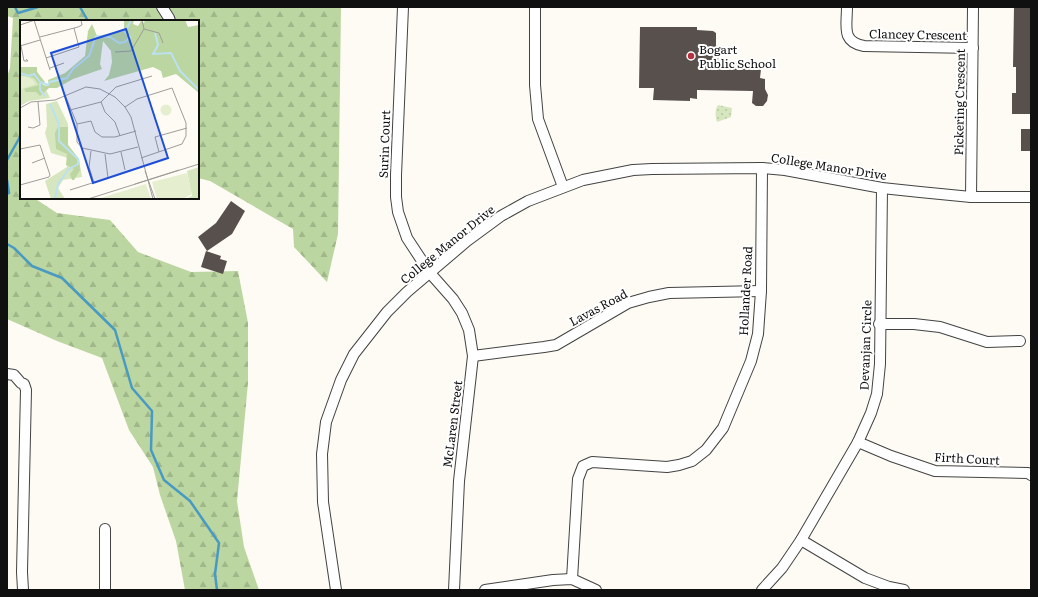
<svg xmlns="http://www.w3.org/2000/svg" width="1038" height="597" viewBox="0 0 1038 597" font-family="Literata,serif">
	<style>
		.grass { fill: url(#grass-dots) }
		.forest { fill: url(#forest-firs) }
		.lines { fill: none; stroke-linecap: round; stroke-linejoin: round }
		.stream { stroke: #499ac2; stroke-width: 2.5 }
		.building { fill: #58504d }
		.minor-casing { stroke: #434343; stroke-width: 12 }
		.minor { stroke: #fff; stroke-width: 10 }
		.poi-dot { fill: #b53341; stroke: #fff; stroke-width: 1.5 }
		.labels { text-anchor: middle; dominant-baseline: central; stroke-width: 4; stroke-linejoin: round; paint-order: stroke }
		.street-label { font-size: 12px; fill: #101010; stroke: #fff }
		.poi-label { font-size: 12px; fill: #101010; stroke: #fff; text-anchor: start }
		.inset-river { fill: none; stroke: #bce1f1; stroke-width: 2 }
		.inset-road { fill: none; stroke: #9f9d99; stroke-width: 1 }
		.view { fill: #1d4ed8; fill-opacity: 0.15; stroke: #1d4ed8; stroke-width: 2 }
		.inset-edge { fill: none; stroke: #101010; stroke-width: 2 }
	</style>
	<defs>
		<pattern id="grass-dots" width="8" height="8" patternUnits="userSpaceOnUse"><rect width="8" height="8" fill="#d6e6bf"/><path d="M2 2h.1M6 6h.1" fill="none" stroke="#b7c4a3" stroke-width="1.8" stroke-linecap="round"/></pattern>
		<pattern id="forest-firs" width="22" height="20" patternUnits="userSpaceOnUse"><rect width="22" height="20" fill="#bbd6a0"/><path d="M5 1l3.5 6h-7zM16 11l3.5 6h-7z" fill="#a0b789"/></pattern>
	</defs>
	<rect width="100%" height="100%" fill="#fefbf4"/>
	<!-- grass -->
	<path class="grass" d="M718,105L732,108L731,117L717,122C715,117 715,109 718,105Z"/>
	<!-- forest -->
	<path class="forest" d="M7,7H341L338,234L327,282L294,247L293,229L210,181L198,178V21H21V198H34L57,213L110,220L138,252L191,272L238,271L248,323V383L237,501L244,547L259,590H185L176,541L160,495L153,467L129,430L102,358L57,341L7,319V77L10,68L13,18L7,16Z"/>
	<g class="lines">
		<!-- stream -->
		<g class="stream">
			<path d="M15,7L18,13L38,7"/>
			<path d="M80,7L88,21"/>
			<path d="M7,160L21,135"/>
			<path d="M7,180L9,193L7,194"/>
			<path d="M7,244L14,248L32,266L62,278L115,330L132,388L152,411L151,450L164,480L190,501L219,543L215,574L217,590"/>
		</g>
	</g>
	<!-- building -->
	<g class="building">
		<path d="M1014,7H1031V114H1012V93H1016V67H1013Z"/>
		<path d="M640,27H697V30L713,31L716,33V50H719L718,61L756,63V68L761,69L760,78L765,79V89L768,95L767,101L763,106H756L752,103L753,91L697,90V99L690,98V101L653,100L654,88H639Z"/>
		<rect x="1021" y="129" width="10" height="22"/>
		<path d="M231,201L245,211L232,234L207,251L198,237L216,223Z"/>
		<path d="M206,251L221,256L220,259L227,261L223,274L201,267Z"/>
	</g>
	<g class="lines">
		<!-- minor casing -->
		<g class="minor-casing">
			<g id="minor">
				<path d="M162,7L169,18L170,21"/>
				<path d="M403,7L396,175V197L398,212L407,238L430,273L453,299L462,313L469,330L473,356L459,481L454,590"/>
				<path d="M535,7V85L538,119L563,187"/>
				<path d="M847,7C847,26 841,42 864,46L973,48"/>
				<path d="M971,197L973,7"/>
				<path d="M879,324H914L940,327L987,342L1020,341"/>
				<path d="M473,356L544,347L556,345L628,303L649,297L669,293L761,291"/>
				<path d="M7,374L14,375L21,383L24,384L26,390L22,572L23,590"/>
				<path d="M858,442L891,456L935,471L1028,473L1031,475"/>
				<path d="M801,540L865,578L889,587L904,590"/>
				<path d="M572,579L578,479L583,466L592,462L667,467L679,465L692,461L706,450L723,428L751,361L758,334L761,291L762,168"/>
				<path d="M105,590V529"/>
				<path d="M336,590L323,502L322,454L326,422L341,380L354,354L387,312L407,292L467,241L501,216L528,201L583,180L633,170L652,169L762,168L785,170L882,188L920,192L971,197H1031"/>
				<path d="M485,590L553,580L572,579L596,590"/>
				<path d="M762,590L782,568L801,540L858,442L871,413L877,394L880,364L882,188"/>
			</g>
		</g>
		<!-- minor -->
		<use href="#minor" class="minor"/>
	</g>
	<!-- markers -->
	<circle class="poi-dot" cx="691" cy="56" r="4"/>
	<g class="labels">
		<!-- street labels -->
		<g class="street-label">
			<text transform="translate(918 34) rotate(1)">Clancey Crescent</text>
			<text transform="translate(959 102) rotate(-89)">Pickering Crescent</text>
			<text transform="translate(384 144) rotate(-88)">Surin Court</text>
			<text transform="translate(829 166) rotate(9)">College Manor Drive</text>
			<text transform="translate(447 244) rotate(-39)">College Manor Drive</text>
			<text transform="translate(745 291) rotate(-87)">Hollander Road</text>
			<text transform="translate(598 307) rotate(-28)">Lavas Road</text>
			<text transform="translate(865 345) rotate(-88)">Devanjan Circle</text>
			<text transform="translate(452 424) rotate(-83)">McLaren Street</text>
			<text transform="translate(967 458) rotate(3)">Firth Court</text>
		</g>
		<!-- poi labels -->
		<g class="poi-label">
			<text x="699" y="49">Bogart<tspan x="699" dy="14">Public School</tspan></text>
		</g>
	</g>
	<!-- overview -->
	<g transform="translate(20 20)">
		<rect width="179" height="179" fill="#fefbf4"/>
		<path d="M0,49H16L30,78L9,81L0,86ZM37,81L48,104V125L59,139L62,157L43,160L38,168L45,179H31L25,161L47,147L48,138L31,133L25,113L27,106L26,84ZM179,147V179H165L172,176L167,151Z" fill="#d6e6bf"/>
		<path d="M104,0H114L113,4L118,6L121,1L124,3L125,0H165L168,7L179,5V73L156,54L143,58L141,51L133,47L84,61L89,55L92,42L91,31L83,21L80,44L82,49L53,59L37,68H29L20,76L16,72H6L4,69L19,65L14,58L0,55V47H17V52L25,62L22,65L29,66L28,60L45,53L65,36L68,11L72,4L77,16L104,11ZM38,107H48V125L59,139L60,150L54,160H52L50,154L54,149L46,145L47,134L36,129L35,113Z" fill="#bbd6a0"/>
		<path d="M4,56L12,59L16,64L1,69L0,57ZM140.5 90a5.5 5.5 0 1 1 11 0a5.5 5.5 0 1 1-11 0ZM167,153L172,174L163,179H137L132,162ZM126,164L131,179H76L81,178Z" fill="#e6eed0"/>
		<path class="inset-river" d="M135,13L138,25L133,34L151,33L160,51L179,70M0,53L9,56L14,54L20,62L28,65L30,62L47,58L53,49L69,36L76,16L90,17L99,23L105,22L110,17L105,12L111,0M20,63V70L25,76M30,84L39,104V121L58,139V144L49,149L38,164L35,179"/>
		<path class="inset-road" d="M14,0L30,50M0,5L15,0M124,9L139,13L143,23M20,17L58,7L62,5L61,0M0,21L4,41H8L6,39M0,26L20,20M95,32L111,31L124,9L122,0M26,38L59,27L54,8M30,48L44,43M45,75L57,104V122L62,128L90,134L118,127M81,82L85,92L95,102L100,116M105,87L117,79L152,68L166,103V116L162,124L121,138M0,88L11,82L35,80L66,67L80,69L95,77L105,87L111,97L133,179M50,90L81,82L96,67L132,56M57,104L71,101L75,112L82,117H95L116,111M8,107L13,108L20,105L18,82M0,129L20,125L30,155L29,157L0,165M71,131L69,147L74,163M101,132L105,150M139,132L135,117L167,108M12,143L25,138M125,151L135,179M115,164L159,150M50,170L88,158L85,134M68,179L179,144"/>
		<path class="view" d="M106,9L148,138L73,163L31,33Z"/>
		<rect width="179" height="179" class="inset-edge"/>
	</g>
	<!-- border -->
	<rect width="1038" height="597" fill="none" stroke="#101010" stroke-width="16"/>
</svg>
